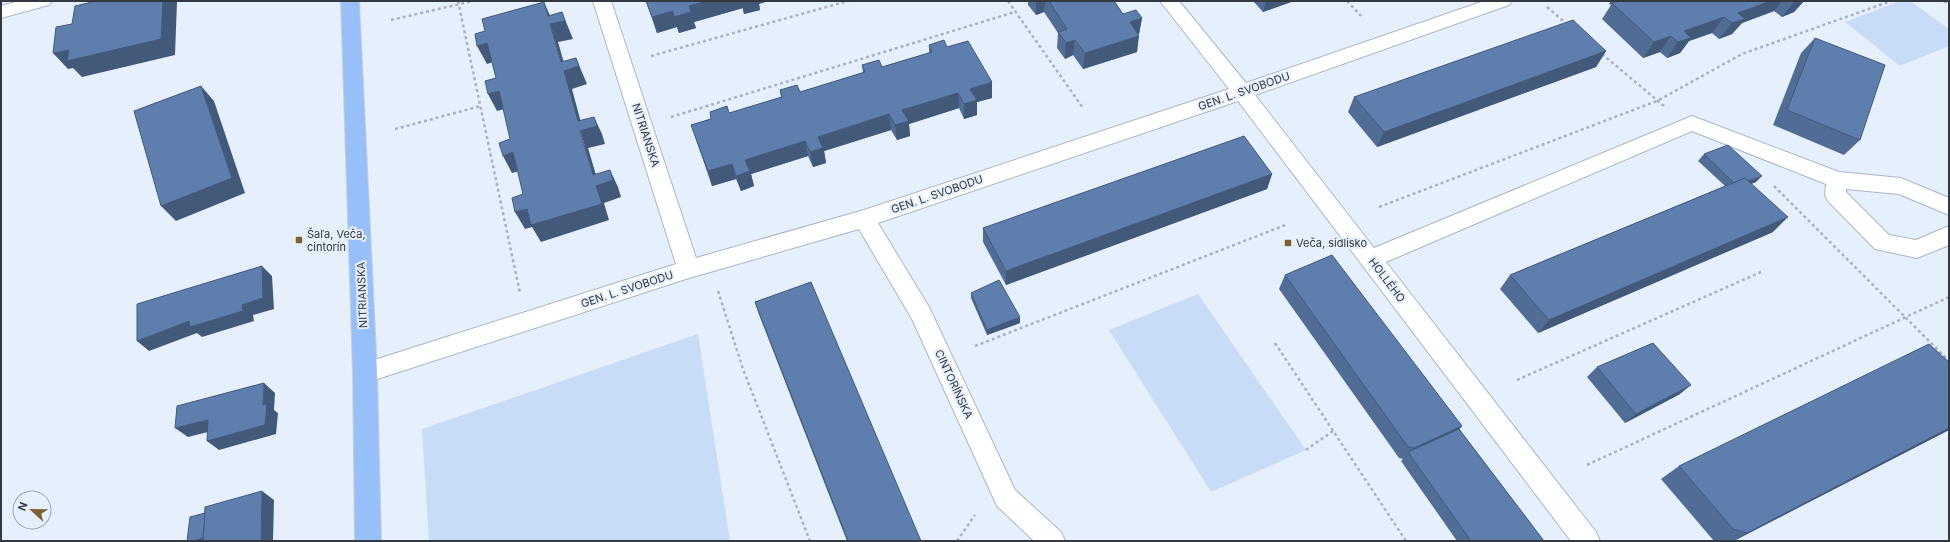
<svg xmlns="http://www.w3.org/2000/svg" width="1950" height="542" viewBox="0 0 1950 542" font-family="Inter,sans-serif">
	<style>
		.green { fill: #c8dcf7 }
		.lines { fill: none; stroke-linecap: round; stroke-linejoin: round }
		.minor-casing { stroke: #abb6c5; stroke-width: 2 }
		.major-casing { stroke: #cecfd1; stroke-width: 2 }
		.path { stroke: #aab2bd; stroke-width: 2.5; stroke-dasharray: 3 3; stroke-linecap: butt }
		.minor { fill: #fff; fill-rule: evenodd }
		.major { fill: #97c0fb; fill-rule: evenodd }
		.wall { fill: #516d96 }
		.shaded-wall { fill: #42597a }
		.building { fill: #5e7fae; stroke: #42597a }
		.poi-dot { fill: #7d6134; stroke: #e6effc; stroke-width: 1.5 }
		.labels { text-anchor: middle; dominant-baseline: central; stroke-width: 4; stroke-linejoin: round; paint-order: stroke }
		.street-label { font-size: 11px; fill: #34383f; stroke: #e6effc }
		.poi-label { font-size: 11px; fill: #34383f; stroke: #e6effc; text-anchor: start }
	</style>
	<rect width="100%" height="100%" fill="#e6effc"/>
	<!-- green -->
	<g class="green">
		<path d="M1900,1H1910L1949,29V46L1900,66L1845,22Z"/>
		<path d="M1198,294L1306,450L1211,492L1109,330Z"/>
		<path d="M698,334L730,541H429L422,429Z"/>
	</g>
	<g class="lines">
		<!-- minor casing -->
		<g class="minor-casing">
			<g id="minor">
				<path d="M19,1H52L49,5L1,18V6Z"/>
				<path d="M593,1H611L696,258L864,210L1229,89L1160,1H1179L1246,83L1484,1H1512L1509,5L1255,95L1374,248L1692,116L1839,172L1901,178L1949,198V215L1899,194L1846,189V192L1889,235L1916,240L1949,226V245L1917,258L1875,249L1828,201L1825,195L1826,184L1692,131L1386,262L1596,532L1600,541H1571L1238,101L878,223L929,307L1015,490L1061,532L1065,541H1034L997,506L912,319L859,229L689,278L365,383L357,380L353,373L357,366L365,363L676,264Z"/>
			</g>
		</g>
		<!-- major casing -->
		<g class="major-casing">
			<path id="major" d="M341,1H359L377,373L381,541H355L353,373Z"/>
		</g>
		<!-- path -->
		<g class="path">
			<path d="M458,1L520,293"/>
			<path d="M1008,1L1083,108"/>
			<path d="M1347,1L1361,16"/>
			<path d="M1944,1L1949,5"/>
			<path d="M1547,7L1568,25"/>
			<path d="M391,20L473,1"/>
			<path d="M1602,54L1664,106"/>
			<path d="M651,56L848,1"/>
			<path d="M671,117L1015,12"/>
			<path d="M395,129L481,106"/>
			<path d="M1774,186L1949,361"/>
			<path d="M1379,207L1657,101L1742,54L1891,1"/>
			<path d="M718,291L743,369L810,541"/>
			<path d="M1275,343L1406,541"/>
			<path d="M975,346L1288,224"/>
			<path d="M1517,380L1761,272"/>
			<path d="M1306,450L1333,431"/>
			<path d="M1587,465L1949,297"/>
			<path d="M957,541L975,515"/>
		</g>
		<!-- minor -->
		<use href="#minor" class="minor"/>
		<!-- major -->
		<use href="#major" class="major"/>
	</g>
	<!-- wall -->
	<g class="wall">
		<path d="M646,1H768L759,4L760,10L744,14L743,8L694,22L696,28L679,33L677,27L657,33Z"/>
		<path d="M1028,1H1114L1123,14L1142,18L1139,34H1138L1137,52L1083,69L1073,55L1065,59L1057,48L1058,33L1044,12L1036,15L1028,5Z"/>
		<path d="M1253,1H1294L1263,12Z"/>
		<path d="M1611,1H1804L1794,12L1782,17L1774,11L1742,23L1732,34L1719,39L1712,33L1689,41L1680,53L1667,58L1660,52L1643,58L1602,19L1611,5L1609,4Z"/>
		<path d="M1815,38L1860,140L1844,155L1773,125L1801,53Z"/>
		<path d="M929,45L947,47L992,98L977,102V115L964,119L959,108L909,124L910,136L897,140L891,130L824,151L826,163L813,167L808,156L751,174L754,186L741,191L736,179L712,186L691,125L781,97L780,90L800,92L863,73L862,65L882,67L929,53Z"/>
		<path d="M1606,51L1596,67L1377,147L1348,112L1354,97Z"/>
		<path d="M1704,154L1756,182L1751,184L1773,232L1538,333L1500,289L1510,275L1725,186L1698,161Z"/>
		<path d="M1272,174L1267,189L1006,285L983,242V228Z"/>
		<path d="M1285,275L1462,426L1459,429L1544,541H1457L1401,461L1403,459L1399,458L1279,289Z"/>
		<path d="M971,293L1020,323L987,335L971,298Z"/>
		<path d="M755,302L921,541H847L758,312Z"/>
		<path d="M1597,367L1680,394L1625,423L1587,377Z"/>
		<path d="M1949,430L1734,541H1714L1661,479L1679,466Z"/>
	</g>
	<!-- shaded-wall -->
	<g class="shaded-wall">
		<path d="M163,1H176L177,2L175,55L82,77L73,68L68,69L53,53L69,50Z"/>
		<path d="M707,1H741L743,8L694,22L696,28L679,33L677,27L657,33L652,17Z"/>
		<path d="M741,1H768L759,4L760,10L744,14Z"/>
		<path d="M1036,1H1045L1044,12L1036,15Z"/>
		<path d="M1266,1H1294L1263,12Z"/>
		<path d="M1771,1H1782L1774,11L1742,23L1732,34L1719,39L1732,23L1738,13Z"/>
		<path d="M1795,1H1804L1794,12L1782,17Z"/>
		<path d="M544,2L552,20L562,12L573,39L558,42L566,70L576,58L587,84L572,89L583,130L594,117L602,134L605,144L588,148L599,185L610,170L618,187L621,197L604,203L609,220L541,242L532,227L525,229L515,212L593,175Z"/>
		<path d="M1724,17L1712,33L1689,41L1680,53L1667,58L1678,42L1684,31Z"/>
		<path d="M1142,18L1139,34L1127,38L1130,22Z"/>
		<path d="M1139,36L1137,52L1083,69L1085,53Z"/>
		<path d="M1671,36L1660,52L1643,58L1654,42Z"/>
		<path d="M1075,40L1073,55L1065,59L1066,43Z"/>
		<path d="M487,43L496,61L487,64L477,46Z"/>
		<path d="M1606,51L1596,67L1377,147L1384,132Z"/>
		<path d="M992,82V98L977,102V115L964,119V104L970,89Z"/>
		<path d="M201,86L214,101L245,193L176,221L161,206Z"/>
		<path d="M499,91L508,108L497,111L488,94Z"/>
		<path d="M958,93L959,108L909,124L910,136L897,140L895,125L902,110Z"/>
		<path d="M889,114L891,130L824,151L826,163L813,167L810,152L818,137Z"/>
		<path d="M805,141L808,156L751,174L754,186L741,191L736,176L745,160Z"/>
		<path d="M513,152L523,170L512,173L503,156Z"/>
		<path d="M732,164L736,179L712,186L708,171Z"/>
		<path d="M1272,174L1267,189L1006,285V271Z"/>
		<path d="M1762,176L1756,182L1731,192L1737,186Z"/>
		<path d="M1788,217L1773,232L1538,333L1549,320Z"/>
		<path d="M262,266L272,276L274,309L253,315L254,321L202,337L197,333L149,351L137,341L189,321Z"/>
		<path d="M1020,317V323L987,335V330Z"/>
		<path d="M264,383L275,393L274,410L278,413L276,434L219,450L207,441L263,405Z"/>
		<path d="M1691,385L1680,394L1625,423L1636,414Z"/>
		<path d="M208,420L220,429L188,437L175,428Z"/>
		<path d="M1462,426L1452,438L1409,454L1414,448Z"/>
		<path d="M1949,428V430L1733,541L1747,533Z"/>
		<path d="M262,491L274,500L273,541H261Z"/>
		<path d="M208,536L214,541H193Z"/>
	</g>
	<!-- building -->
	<g class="building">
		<path d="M96,1H163L161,39L67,61L69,50L53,53L56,27L72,24L75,6Z"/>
		<path d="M646,1H707L689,6L691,12L674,17L673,11L652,17Z"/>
		<path d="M1049,1H1114L1123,14L1136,10L1142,18L1130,22L1139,36L1085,53L1075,40L1066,43L1058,32L1067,29Z"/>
		<path d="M1618,1H1771L1738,13L1745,19L1732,23L1724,17L1684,31L1691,38L1678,42L1671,36L1654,42L1612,3Z"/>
		<path d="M544,2L548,16L562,12L565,21L550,24L561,62L576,58L579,66L564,71L578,121L594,117L597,126L580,131L593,175L610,170L613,180L596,186L602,204L531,225L527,209L515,212L512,198L523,194L513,152L503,156L499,143L510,139L499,91L488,94L485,81L496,78L487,43L477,46L475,34L485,31L482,19Z"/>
		<path d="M1573,20L1606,51L1384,132L1354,97Z"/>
		<path d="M1815,38L1885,65L1860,140L1787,110Z"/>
		<path d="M944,40L947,47L968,41L992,82L970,89L977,100L964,104L958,93L902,110L909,121L895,125L889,114L818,137L823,148L810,152L805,141L745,160L750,171L736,176L732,164L708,171L691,125L711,119L710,112L727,106L729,113L782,97L780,90L797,85L800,92L865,72L862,65L879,60L882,67L932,52L929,45Z"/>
		<path d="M201,86L232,178L161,206L134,111Z"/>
		<path d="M1244,136L1272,174L1006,271L983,228Z"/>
		<path d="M1728,145L1762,176L1748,181L1745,178L1734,183L1704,154Z"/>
		<path d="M1745,178L1788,217L1549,320L1510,275Z"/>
		<path d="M1332,255L1462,426L1414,448L1408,447L1285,275Z"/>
		<path d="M262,266L263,298L242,305L243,311L190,327L189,321L137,341V304Z"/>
		<path d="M999,280L1020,317L987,330L971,293Z"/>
		<path d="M811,282L921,541H848L755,302Z"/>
		<path d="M1653,343L1691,385L1636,414L1597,367Z"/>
		<path d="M1929,344L1949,362V428L1747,533L1733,529L1679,466Z"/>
		<path d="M264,383L263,405L267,404L265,425L207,441L208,420L175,428L177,406Z"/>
		<path d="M1459,429L1544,541H1471L1408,452Z"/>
		<path d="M262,491L261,541H203L205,507Z"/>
		<path d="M205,513L203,538L193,541H187L190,517Z"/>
	</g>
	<!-- markers -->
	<g class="poi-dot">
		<rect x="295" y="236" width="8" height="8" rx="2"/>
		<rect x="1284" y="239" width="8" height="8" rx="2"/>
	</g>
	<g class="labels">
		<!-- street labels -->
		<g class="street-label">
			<text transform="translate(1244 91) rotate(-19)">GEN. L. SVOBODU</text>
			<text transform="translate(646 135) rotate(72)">NITRIANSKA</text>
			<text transform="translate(937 194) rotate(-19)">GEN. L. SVOBODU</text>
			<text transform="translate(1387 280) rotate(53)">HOLLÉHO</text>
			<text transform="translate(627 289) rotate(-18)">GEN. L. SVOBODU</text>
			<text transform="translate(362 295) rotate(-92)">NITRIANSKA</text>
			<text transform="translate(954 384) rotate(65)">CINTORÍNSKA</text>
		</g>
		<!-- poi labels -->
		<g class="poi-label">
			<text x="307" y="234">Šaľa, Veča,<tspan x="307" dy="13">cintorín</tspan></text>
			<text x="1296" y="243">Veča, sídlisko</text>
		</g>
	</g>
	<!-- border -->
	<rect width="1950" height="542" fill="none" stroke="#34383f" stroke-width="4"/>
	<!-- north arrow -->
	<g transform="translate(32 510) rotate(292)"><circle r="19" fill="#e6effc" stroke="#9fa6b0"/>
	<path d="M0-3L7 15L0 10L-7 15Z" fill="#7d6134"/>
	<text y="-6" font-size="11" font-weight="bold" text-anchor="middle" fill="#34383f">N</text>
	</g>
</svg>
